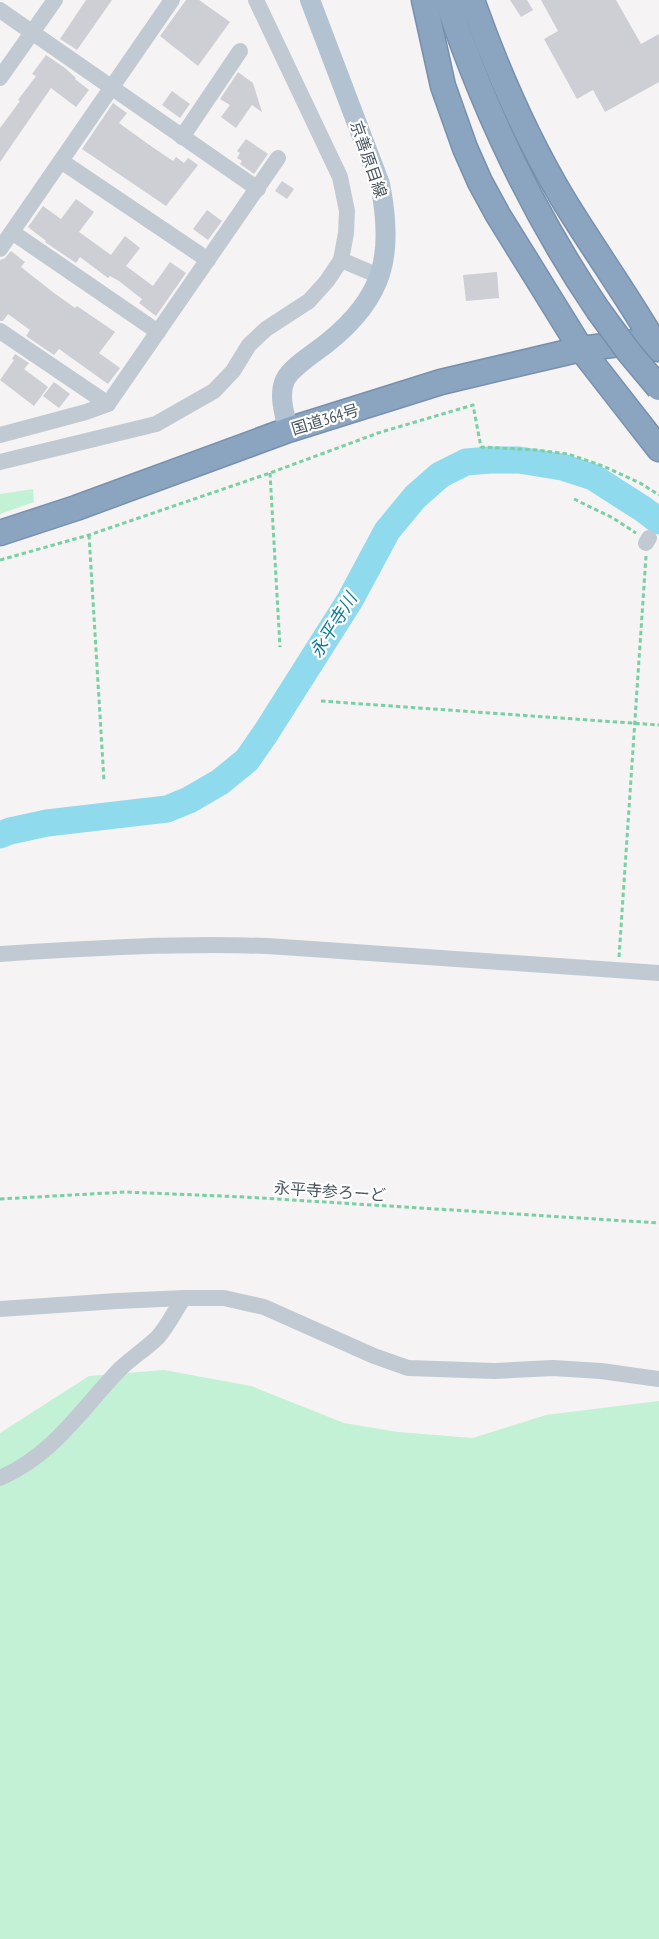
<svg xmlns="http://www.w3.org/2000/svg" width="659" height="1939" viewBox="0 0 659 1939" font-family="'PT Sans Narrow','Noto Sans JP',sans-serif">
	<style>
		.green { fill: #c3f1d5 }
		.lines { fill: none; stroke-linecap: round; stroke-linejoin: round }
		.river { stroke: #90daee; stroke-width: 27 }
		.building { fill: #cdcfd5 }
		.highway-casing { stroke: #7690ad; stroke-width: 27 }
		.path { stroke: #7ad0a6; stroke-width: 3; stroke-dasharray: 4.5 3; stroke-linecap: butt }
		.minor { stroke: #c1cad2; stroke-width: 16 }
		.major { stroke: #b3c2d1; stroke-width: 20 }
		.highway { stroke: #8ba5c1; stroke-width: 24 }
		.highway-bridge-casing { stroke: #7690ad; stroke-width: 27; stroke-linecap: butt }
		.highway-bridge { stroke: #8ba5c1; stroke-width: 24 }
		.labels { text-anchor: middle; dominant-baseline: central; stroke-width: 4.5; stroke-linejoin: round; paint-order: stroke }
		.street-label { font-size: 16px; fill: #4a5661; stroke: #fff }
		.water-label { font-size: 18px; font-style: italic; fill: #0c7c9b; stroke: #fff }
	</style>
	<rect width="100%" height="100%" fill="#f5f3f3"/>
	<!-- green -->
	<g class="green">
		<path d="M33,489L34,502L0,514V494Z"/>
		<path d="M164,1370L251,1386L344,1423L398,1432L473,1438L546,1415L659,1401V1939H0V1433L89,1376Z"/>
	</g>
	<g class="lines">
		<!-- river -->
		<path class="river" d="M0,835L10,831L47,823L167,809L189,800L220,782L247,760L265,734L350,600L387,531L415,497L440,475L466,462L490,460H519L562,467L593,477L643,509L659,521"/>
	</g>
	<!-- building -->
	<g class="building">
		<path d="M86,0H112L77,50L60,39Z"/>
		<path d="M186,0H199L230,22L198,66L160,36Z"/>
		<path d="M510,0H527L533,10L521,17Z"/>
		<path d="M541,0H616L641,44L659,34V82L605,112L593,90L577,99L544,39L558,31Z"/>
		<path d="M46,55L65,68L76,78L75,79L89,90L76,107L51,88L0,162V128L20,101L18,100L36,76L32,74Z"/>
		<path d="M238,72L253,83L262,112L252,105L236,128L221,117L230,105L220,99Z"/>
		<path d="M172,91L190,104L180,118L162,105Z"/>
		<path d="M113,103L127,113L119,123L148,144L173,161L176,157L184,163L188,158L198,165L166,206L82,149Z"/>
		<path d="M246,139L268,154L254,174L240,164L242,161L237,158L240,153L237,151Z"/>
		<path d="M282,181L294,189L287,199L275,191Z"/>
		<path d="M76,199L94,212L79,232L111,255L125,236L140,248L126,266L153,286L170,262L186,273L156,316L139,303L142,299L119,281L110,276L108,278L80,257L76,263L45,242L46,241L28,227L43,206L61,219Z"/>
		<path d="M207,210L222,221L208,240L193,229Z"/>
		<path d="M11,251L25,262L21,267L54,293L75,308L77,306L115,332L99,353L120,368L108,384L59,349L54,355L26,336L30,330L8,314L3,321H0V260L5,258Z"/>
		<path d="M497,272L499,298L466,301L463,275Z"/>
		<path d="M15,354L29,363L24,369L48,387L34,406L0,380L14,360L12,359Z"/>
		<path d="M54,382L70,394L59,408L43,396Z"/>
	</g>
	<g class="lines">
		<!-- highway casing -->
		<g class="highway-casing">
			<g id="highway">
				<path d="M424,0L443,86L465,148L480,182L498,215L581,349L659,449"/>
				<path d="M447,0C484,110 533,214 598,310"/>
				<path d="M472,0C496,68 526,137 563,199C594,250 629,298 658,349"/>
				<path d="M0,533L76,508L288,430L441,382L581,349L659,339"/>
			</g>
		</g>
		<!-- path -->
		<g class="path">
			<path d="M270,473L280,647"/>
			<path d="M574,499L613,518L636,533"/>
			<path d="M89,535L104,781"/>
			<path d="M0,560L89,535L270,473L378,433L473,405L481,447L537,450L568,454L603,466L640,483L659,495"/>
			<path d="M321,701L659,725"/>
			<path d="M619,957L646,556"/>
			<path d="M0,1199L125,1192L245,1197L659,1223"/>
		</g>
		<!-- minor -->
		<g class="minor">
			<path d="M0,10L258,189"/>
			<path d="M0,78L55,0"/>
			<path d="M182,137L240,51"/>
			<path d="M61,161L208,260"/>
			<path d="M12,232L158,332"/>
			<path d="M0,249L172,0"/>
			<path d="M341,260L379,276"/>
			<path d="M0,331L108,404L278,158"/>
			<path d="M0,435L86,412L108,404"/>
			<path d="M0,462L156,424L214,391L233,371L249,345L266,329L309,301L327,281L341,260L346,233L347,211L340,177L256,0"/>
			<path d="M646,543L649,538"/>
			<path d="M0,954C90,948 179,943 268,946L659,973"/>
			<path d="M0,1309L117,1301L184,1298H224L264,1307L374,1356L408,1368L495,1371L553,1368L601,1371L659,1379"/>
			<path d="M0,1478C54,1454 80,1411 119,1370C131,1358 146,1349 158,1337C168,1326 175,1310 184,1298"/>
		</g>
		<!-- major -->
		<path class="major" d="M288,430C285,415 278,395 285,380C291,367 316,352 327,343C385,297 394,254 380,184L310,0"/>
		<!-- highway -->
		<use href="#highway" class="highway"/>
		<!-- highway-bridge casing -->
		<g class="highway-bridge-casing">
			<path id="highway-bridge" d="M598,310L628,351L659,388"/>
		</g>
		<!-- highway-bridge -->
		<use href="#highway-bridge" class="highway-bridge"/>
	</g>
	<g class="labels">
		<!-- street labels -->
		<g class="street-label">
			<text transform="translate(369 159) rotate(71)">京善原目線</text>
			<text transform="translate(325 419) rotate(-17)">国道364号</text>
			<text transform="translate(330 1191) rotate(4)">永平寺参ろーど</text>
		</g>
		<!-- water labels -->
		<g class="water-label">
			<text transform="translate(333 625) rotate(-58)">永平寺川</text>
		</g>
	</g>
</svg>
